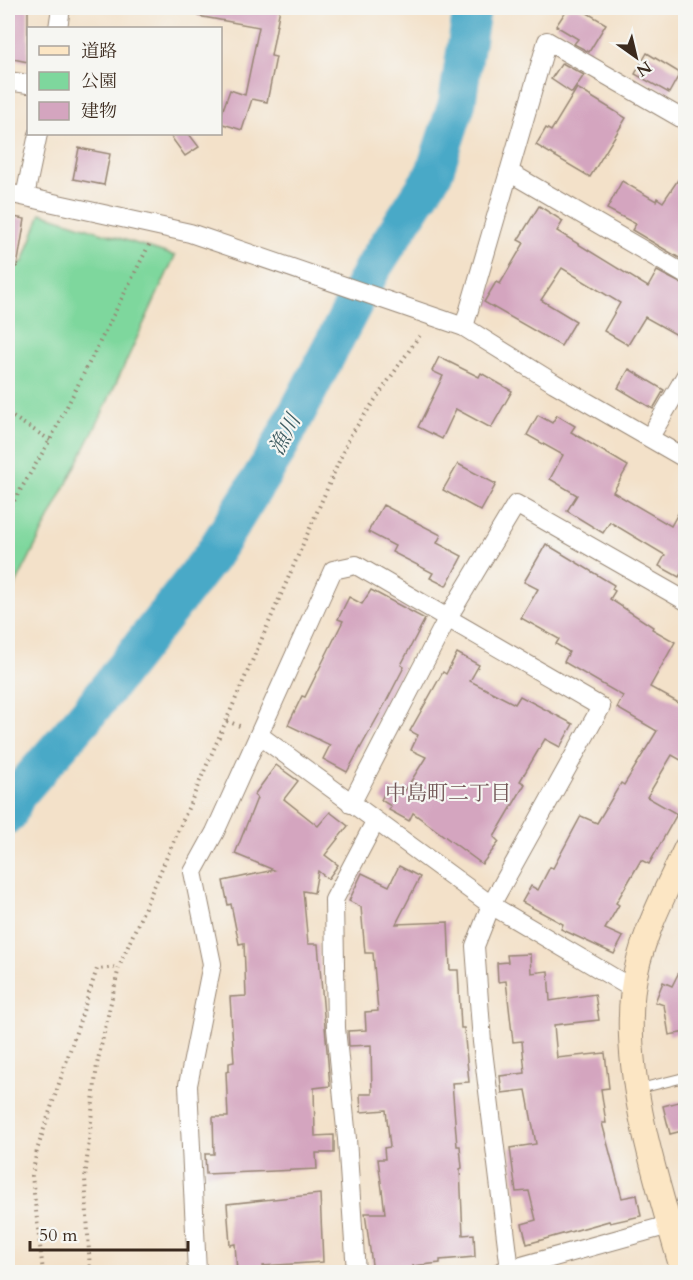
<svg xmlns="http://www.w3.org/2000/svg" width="693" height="1280" viewBox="0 0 693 1280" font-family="Cardo,'Noto Serif JP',serif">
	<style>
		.green { fill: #7ed79d; stroke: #5c805e; stroke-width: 1.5 }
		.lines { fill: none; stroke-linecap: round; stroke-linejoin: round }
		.river { stroke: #48a9c7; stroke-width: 38 }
		.building { fill: #d4a5bf }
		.lane-casing { stroke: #978674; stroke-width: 11 }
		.street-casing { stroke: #978674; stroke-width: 20 }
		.secondary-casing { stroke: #978674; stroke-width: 26 }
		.path { stroke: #978674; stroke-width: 4; stroke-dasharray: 1.5 4.5; stroke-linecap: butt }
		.lane { stroke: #fff; stroke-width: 9 }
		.street { stroke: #fff; stroke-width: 18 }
		.secondary { stroke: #fce6c4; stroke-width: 24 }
		.labels { text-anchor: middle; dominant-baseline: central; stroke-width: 4.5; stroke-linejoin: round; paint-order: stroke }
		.water-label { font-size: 21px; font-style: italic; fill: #405d62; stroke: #f6f6f2 }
		.neighbourhood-label { font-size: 21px; fill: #715556; stroke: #f6f6f2 }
	</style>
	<rect width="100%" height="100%" fill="#f6f6f2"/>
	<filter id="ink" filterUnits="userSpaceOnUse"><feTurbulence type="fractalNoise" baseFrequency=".0167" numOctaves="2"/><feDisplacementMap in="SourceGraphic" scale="12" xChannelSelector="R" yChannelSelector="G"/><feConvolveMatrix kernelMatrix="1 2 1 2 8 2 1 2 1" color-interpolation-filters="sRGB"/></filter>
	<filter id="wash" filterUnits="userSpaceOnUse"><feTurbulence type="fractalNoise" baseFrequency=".008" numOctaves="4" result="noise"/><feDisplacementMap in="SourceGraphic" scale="24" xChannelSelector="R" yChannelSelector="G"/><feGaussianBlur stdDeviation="1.35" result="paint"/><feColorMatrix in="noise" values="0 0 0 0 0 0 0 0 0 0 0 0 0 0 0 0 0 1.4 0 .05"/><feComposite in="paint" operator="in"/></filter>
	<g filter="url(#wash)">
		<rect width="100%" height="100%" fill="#f3e1c9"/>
		<!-- green -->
		<path class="green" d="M41,213L175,256L99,420L8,600V267L23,262Z"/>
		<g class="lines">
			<!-- river -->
			<path class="river" d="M8,815L17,795L89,712L211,557L275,455L372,269L434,173L457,103L472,8"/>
		</g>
		<g id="blocks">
			<!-- building -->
			<g class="building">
				<path d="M10,8H28V62L8,58V18Z"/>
				<path d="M198,8H280L271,56L276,57L267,102L252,99L242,130L220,123V118L230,90L245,95L259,27L198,16Z"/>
				<path d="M568,8H579L606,24L589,52L574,44L578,39L556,26Z"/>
				<path d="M647,53L680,73L669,93L635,74Z"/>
				<path d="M562,63L584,75L572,93L551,79Z"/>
				<path d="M577,88L626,118L590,177L536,145L546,128L551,131Z"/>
				<path d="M169,134H189L199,147L185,156Z"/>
				<path d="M79,148L110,154L104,185L73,179Z"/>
				<path d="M686,168V262L632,230L636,224L607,209L622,181L656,201L657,198L663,202Z"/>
				<path d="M539,206L563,221L557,231L648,287L657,271L686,286V340L645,317L628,345L604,331L620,303L562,268L541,300L576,321L561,346L484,302L496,282L500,284L524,243L518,240Z"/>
				<path d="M8,216L25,219L17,267L8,266Z"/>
				<path d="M439,357L479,377L481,373L512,391L491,428L456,409L442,439L418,427L443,376L432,371Z"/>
				<path d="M629,369L664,390L653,409L618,388Z"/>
				<path d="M538,415L552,423L557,415L575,426L571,432L628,466L613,492L671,526L686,499V565L679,577L659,566L665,555L610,522L603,533L567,511L577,495L550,479L563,455L527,435Z"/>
				<path d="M458,464L496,484L481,511L443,490Z"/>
				<path d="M383,505L441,535L437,543L462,556L446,586L430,578L433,573L392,552L395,546L368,532Z"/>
				<path d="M546,544L614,585L612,589L615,591L610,599L653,627L652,629L675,642L650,687L686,707V763L672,755L647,797L677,814L649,864L641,860L616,903L619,905L605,929L623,937L614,954L561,929L563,924L522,902L531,886L538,890L550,867L553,868L581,816L597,823L621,783L624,785L657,731L617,708L623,696L564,662L569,652L556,644L559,639L521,618L538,589L524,582Z"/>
				<path d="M371,590L425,619L401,665L404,667L386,702L347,772L323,759L330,745L288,725L302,696L305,697L343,621L338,619L349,597L362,604Z"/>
				<path d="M457,653L479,665L470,681L515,704L520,696L573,724L560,747L545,739L520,781L525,784L494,837L499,842L482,864L413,813L409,821L389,810L391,806L381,800L388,786L403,794L426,757L411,750L418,735L410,731L443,672L446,674Z"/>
				<path d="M276,765L298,781L284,799L318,826L330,812L348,826L325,855L338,865L328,879L318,871L314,893L303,891L308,944H318L330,1086L314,1088L315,1136L334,1135V1153H316L317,1169L206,1174L205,1154H214L213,1117H228L226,1072L229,1071V1063L234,1062L230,997L246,996L244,943L239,944L231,904L228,905L223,881L274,870L235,854L257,798L254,795Z"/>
				<path d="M399,866L420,877L396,924L448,922L450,970H458L461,1028H464L469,1082L452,1083L457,1146H460L462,1168L460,1169L463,1235L474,1234L475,1257L440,1260V1263L413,1266L414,1272H373L365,1213H385L378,1159H385L384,1148L390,1147L386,1110L361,1112L360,1094H372L371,1045L349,1046L348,1031L366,1030L365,1012L378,1011L373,953H365L361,907L349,901L362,873L389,886Z"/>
				<path d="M530,954L531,973L548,971L550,1001L595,994L599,1020L554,1025L557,1058L605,1053L609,1088L601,1089L606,1123H602L622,1198L637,1195L641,1216L610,1223L609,1221L527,1244L522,1224L536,1220L529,1191L516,1192L510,1148L536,1144L526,1090L502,1093L500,1076L525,1073L522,1041L513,1042L506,981L498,982L497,963L508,962L507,955Z"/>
				<path d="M686,958V1032L669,1035L664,1005L655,1002L663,982L672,986Z"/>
				<path d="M686,1100V1130L670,1134L663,1106Z"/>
				<path d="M320,1194L323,1262L263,1266V1272H237L235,1244L230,1245L227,1204Z"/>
			</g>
		</g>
	</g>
	<g filter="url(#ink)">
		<use href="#blocks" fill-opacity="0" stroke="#978674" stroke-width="1.5"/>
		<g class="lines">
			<!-- lane casing -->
			<g class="lane-casing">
				<path id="lane" d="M638,1089L686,1077"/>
			</g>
			<!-- street casing -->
			<g class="street-casing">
				<g id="street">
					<path d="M58,28L61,8"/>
					<path d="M8,81L28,84"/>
					<path d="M509,172L686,275"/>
					<path d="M8,193L190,233L464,327L554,383L686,459"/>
					<path d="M25,196L38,134"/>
					<path d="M464,327L547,41L686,121"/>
					<path d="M650,437L686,375"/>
					<path d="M259,735L491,905L475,946L482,1042L510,1270"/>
					<path d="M351,804L447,619L516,504L686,601"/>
					<path d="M197,1272L188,1085L212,964L193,872L215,832L333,570L356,565L601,707L491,905L633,989"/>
					<path d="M356,1272L347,1139L336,1028L334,900L375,822"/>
					<path d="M500,1272L669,1225"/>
				</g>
			</g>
			<!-- secondary casing -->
			<g class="secondary-casing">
				<path id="secondary" d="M683,1272C659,1188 621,1076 633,989C639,940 665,893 686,848"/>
			</g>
			<!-- path -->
			<g class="path">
				<path d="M8,414L50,440"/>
				<path d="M8,511L50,440L150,243"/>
				<path d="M227,721L242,727"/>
				<path d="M43,1272L32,1176L37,1150L97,969L119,967"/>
				<path d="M90,1272L85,1178L97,1064L119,967L350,436L422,332"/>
			</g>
			<!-- lane -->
			<use href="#lane" class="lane"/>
			<!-- street -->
			<use href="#street" class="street"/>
			<!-- secondary -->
			<use href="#secondary" class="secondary"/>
		</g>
	</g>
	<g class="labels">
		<!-- water labels -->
		<g class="water-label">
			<text transform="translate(285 435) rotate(-62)">漁川</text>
		</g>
		<!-- neighbourhood labels -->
		<g class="neighbourhood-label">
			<text x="448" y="793">中島町二丁目</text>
		</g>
	</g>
	<!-- margin -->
	<rect width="693" height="1280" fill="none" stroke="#f6f6f2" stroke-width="30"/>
	<!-- legend -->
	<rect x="27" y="27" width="195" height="108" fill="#f6f6f2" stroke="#aba49d" stroke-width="1.5"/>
	<rect x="39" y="46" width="30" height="9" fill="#fce6c4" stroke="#aba49d" stroke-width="1.5"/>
	<text x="81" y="57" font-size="18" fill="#3b2a1e">道路</text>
	<rect x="39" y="72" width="30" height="18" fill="#7ed79d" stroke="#aba49d" stroke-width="1.5"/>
	<text x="81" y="87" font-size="18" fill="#3b2a1e">公園</text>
	<rect x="39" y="102" width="30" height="18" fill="#d4a5bf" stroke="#aba49d" stroke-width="1.5"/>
	<text x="81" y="117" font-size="18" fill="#3b2a1e">建物</text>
	<!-- north arrow -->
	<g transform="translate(636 57) rotate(146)" stroke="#f6f6f2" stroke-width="4.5" paint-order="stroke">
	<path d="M0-4.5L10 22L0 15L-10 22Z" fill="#3b2a1e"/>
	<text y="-9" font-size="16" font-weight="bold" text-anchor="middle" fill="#3b2a1e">N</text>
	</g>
	<!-- scale -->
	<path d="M30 1241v9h158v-9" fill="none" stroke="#3b2a1e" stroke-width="3"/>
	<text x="39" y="1241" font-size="18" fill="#3b2a1e" stroke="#f6f6f2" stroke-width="4.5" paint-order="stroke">50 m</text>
</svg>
